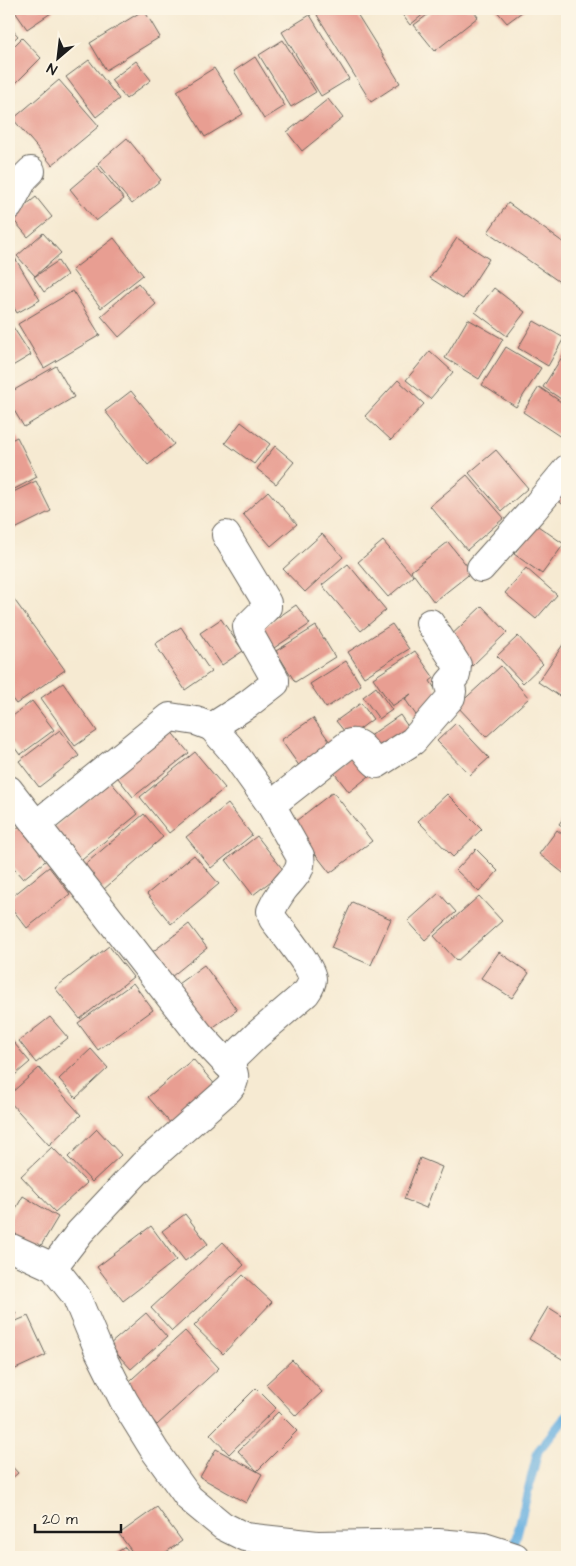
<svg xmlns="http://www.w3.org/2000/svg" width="576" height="1566" viewBox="0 0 576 1566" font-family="'Architects Daughter',sans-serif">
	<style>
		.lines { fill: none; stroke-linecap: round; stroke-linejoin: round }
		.stream { stroke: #69b0e0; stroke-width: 9 }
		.building { fill: #e89e92 }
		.minor-casing { stroke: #68645c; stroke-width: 30 }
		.minor { stroke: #fff; stroke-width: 28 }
	</style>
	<rect width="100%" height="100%" fill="#fcf5e5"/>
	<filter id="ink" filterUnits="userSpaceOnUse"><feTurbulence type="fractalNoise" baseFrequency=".02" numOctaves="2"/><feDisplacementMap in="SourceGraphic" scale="10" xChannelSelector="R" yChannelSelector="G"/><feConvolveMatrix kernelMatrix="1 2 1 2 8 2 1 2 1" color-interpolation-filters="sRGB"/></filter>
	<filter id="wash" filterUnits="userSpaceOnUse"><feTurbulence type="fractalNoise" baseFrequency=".0096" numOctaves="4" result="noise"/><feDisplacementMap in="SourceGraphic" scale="20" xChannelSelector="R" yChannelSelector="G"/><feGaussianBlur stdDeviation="1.12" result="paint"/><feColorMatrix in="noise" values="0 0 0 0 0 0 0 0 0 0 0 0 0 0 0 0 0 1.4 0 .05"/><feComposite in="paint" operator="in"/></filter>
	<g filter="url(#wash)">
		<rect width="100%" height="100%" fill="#f6ead2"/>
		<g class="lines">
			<!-- stream -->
			<path class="stream" d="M512,1554L538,1451L567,1415"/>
		</g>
		<g id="blocks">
			<!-- building -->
			<g class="building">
				<path d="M13,9H53L54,11L27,29Z"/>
				<path d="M327,9H354L400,83L371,102L317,15Z"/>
				<path d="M398,9H430L410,25Z"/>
				<path d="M435,9H472L478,17L435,51L414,25Z"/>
				<path d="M495,9H526L507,23Z"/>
				<path d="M144,10L160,37L106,70L90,43Z"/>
				<path d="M310,15L349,79L321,96L282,32Z"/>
				<path d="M9,26L18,36L9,44Z"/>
				<path d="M22,38L41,58L9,90V51Z"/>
				<path d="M283,40L316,92L291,107L259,55Z"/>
				<path d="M255,57L285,106L264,119L234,71Z"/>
				<path d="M89,60L119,99L96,117L66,77Z"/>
				<path d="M136,61L151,80L126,99L111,80Z"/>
				<path d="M214,68L243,114L205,137L177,91Z"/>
				<path d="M59,80L99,126L52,165L13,119Z"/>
				<path d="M328,99L343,118L302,151L287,132Z"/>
				<path d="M127,138L161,180L132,204L98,163Z"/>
				<path d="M97,166L124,199L96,221L70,189Z"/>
				<path d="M36,197L52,217L28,237L11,217Z"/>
				<path d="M508,203L567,245V274L561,283L488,232Z"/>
				<path d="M43,233L61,253L35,276L17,256Z"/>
				<path d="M114,238L143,275L101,308L72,270Z"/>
				<path d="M457,238L489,259L463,299L430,278Z"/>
				<path d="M15,258L40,300L17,313L9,299V262Z"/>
				<path d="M58,261L67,275L44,292L34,277Z"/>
				<path d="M138,283L156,304L119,337L101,316Z"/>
				<path d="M494,288L525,312L507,336L475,312Z"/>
				<path d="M73,291L100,335L44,368L18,324Z"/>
				<path d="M468,319L503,339L479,379L445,358Z"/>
				<path d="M534,321L564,338L548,366L518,348Z"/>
				<path d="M13,327L31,355L9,368V330Z"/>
				<path d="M506,347L541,368L516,407L482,385Z"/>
				<path d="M567,349V403L543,387Z"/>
				<path d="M430,351L453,372L430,399L406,380Z"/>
				<path d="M56,366L74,397L24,427L9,402V393Z"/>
				<path d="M398,380L424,404L391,440L365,416Z"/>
				<path d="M539,387L567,406V441L523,412Z"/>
				<path d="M131,391L174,444L148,465L105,411Z"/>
				<path d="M241,422L270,444L254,464L225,443Z"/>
				<path d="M17,437L37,477L9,492V441Z"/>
				<path d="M275,446L294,462L276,484L257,469Z"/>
				<path d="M496,450L528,488L502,511L469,473Z"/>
				<path d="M467,475L504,518L467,550L430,506Z"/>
				<path d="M567,475V507L552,497Z"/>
				<path d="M36,481L51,511L9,532V494Z"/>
				<path d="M268,491L297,524L271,546L243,514Z"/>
				<path d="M535,524L564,544L542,574L514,554Z"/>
				<path d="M322,534L343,557L305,592L283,569Z"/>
				<path d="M383,541L413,576L388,597L358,562Z"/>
				<path d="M448,542L472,572L434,602L411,571Z"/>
				<path d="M348,564L386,610L361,631L322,585Z"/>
				<path d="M526,568L557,595L536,619L505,593Z"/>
				<path d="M13,598L65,670L16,704L9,695V601Z"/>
				<path d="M296,605L310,624L274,648L261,629Z"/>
				<path d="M482,606L507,632L472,666L446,640Z"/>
				<path d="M221,619L243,651L222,665L200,633Z"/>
				<path d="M392,624L409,649L364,677L348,652Z"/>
				<path d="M316,626L335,657L295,682L276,651Z"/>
				<path d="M181,627L211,672L185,690L155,644Z"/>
				<path d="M518,636L543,664L523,683L497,656Z"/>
				<path d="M566,640L567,641V685L559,696L538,682Z"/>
				<path d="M415,651L434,678L430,681L443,701L418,718L405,699L411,694L392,706L373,678Z"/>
				<path d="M346,661L361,685L326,708L310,684Z"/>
				<path d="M501,666L529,698L486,737L457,706Z"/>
				<path d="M63,683L97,731L75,746L41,698Z"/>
				<path d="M376,687L392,710L379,719L363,697Z"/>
				<path d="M32,701L54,730L20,755L9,740V719Z"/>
				<path d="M361,703L373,719L349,737L336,721Z"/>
				<path d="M400,715L413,734L378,757L365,739Z"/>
				<path d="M313,718L332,745L300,767L281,740Z"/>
				<path d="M456,723L489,758L470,775L437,741Z"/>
				<path d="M169,729L189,753L133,797L114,773Z"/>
				<path d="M60,730L79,756L39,787L19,761Z"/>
				<path d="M357,751L373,773L349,792L332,770Z"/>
				<path d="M195,752L225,788L169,833L140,797Z"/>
				<path d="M110,781L138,814L77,864L50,831Z"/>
				<path d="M333,792L372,841L330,873L292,824Z"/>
				<path d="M447,794L482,829L453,857L418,821Z"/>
				<path d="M9,802L21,816L9,826Z"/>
				<path d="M228,804L252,835L211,868L186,837Z"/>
				<path d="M567,813V830L559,824Z"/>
				<path d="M144,814L163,837L103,890L82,867Z"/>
				<path d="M21,825L49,858L23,879L9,863V835Z"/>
				<path d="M557,830L567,838V876L539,854Z"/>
				<path d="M257,836L284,871L253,895L226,860Z"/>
				<path d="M476,849L498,871L479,892L456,870Z"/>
				<path d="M194,855L219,884L171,924L147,894Z"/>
				<path d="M49,867L70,894L27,928L9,905V899Z"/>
				<path d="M439,893L456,912L425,940L408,921Z"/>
				<path d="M479,896L502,921L457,961L434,936Z"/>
				<path d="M352,902L391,919L371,965L331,948Z"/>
				<path d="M189,924L207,948L166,981L147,956Z"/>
				<path d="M109,946L133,977L80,1019L55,988Z"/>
				<path d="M499,952L529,973L512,998L481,978Z"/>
				<path d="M204,965L237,1010L204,1034L171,989Z"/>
				<path d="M133,983L153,1010L98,1050L78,1023Z"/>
				<path d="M50,1017L68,1038L36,1063L19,1041Z"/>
				<path d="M9,1037L30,1062L9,1080Z"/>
				<path d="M91,1049L108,1068L76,1098L59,1079Z"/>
				<path d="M193,1059L217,1087L172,1125L148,1097Z"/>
				<path d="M39,1068L81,1115L49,1145L9,1101V1095Z"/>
				<path d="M97,1129L121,1155L92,1182L68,1157Z"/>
				<path d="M52,1147L87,1183L55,1212L21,1176Z"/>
				<path d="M420,1158L442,1167L426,1208L404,1199Z"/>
				<path d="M23,1196L58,1217L36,1254L9,1237V1221Z"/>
				<path d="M185,1214L208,1244L185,1261L162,1231Z"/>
				<path d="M151,1226L176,1260L123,1301L97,1267Z"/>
				<path d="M223,1242L244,1265L172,1331L151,1308Z"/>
				<path d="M243,1275L272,1302L223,1354L194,1326Z"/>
				<path d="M9,1300L16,1314L9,1317Z"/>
				<path d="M548,1307L567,1319V1362L529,1339Z"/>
				<path d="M146,1313L167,1337L131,1369L109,1345Z"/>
				<path d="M28,1316L46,1355L9,1372V1324Z"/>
				<path d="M185,1331L219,1368L157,1425L123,1387Z"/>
				<path d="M292,1360L322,1392L296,1416L266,1384Z"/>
				<path d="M256,1388L276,1408L229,1454L210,1434Z"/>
				<path d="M278,1412L297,1431L257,1471L238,1451Z"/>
				<path d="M216,1449L262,1474L246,1503L200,1477Z"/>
				<path d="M9,1463L18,1473L9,1481Z"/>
				<path d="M157,1507L182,1541L159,1557H136L119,1534Z"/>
				<path d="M125,1547L133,1557H110Z"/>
			</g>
		</g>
	</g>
	<g filter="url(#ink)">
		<use href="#blocks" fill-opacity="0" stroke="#68645c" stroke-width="1"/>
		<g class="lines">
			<!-- minor casing -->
			<g class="minor-casing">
				<g id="minor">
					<path d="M9,206L24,178L31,171"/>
					<path d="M481,568L533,510L567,469"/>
					<path d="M212,727L231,749L271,805L300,856C303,872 291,879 283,890C278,897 274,904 271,911L273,919C281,930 312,967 312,979C312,984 309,989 306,993L257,1035L227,1064"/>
					<path d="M9,790L199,1034L232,1069C236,1077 235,1082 229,1089L143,1165L80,1232L53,1267"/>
					<path d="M271,805L350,743C363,741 367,757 377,764L413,741L451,697L452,691L449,686V683L456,675L457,665L430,623"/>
					<path d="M36,825L170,717L196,721L212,727L248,704L275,683V679L248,631L247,627L267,607V603L226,535"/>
					<path d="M9,1247L53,1267L76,1296L99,1351L124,1401L155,1451L189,1498L223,1526L245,1537L317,1545L438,1543L484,1547L515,1557"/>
				</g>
			</g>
			<!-- minor -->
			<use href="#minor" class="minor"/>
		</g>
	</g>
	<!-- margin -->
	<rect width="576" height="1566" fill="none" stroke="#fcf5e5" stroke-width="30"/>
	<!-- north arrow -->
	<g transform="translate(58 58) rotate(208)" stroke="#fcf5e5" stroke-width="4" paint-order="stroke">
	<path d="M0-4L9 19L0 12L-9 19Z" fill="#1c1c1c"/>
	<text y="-8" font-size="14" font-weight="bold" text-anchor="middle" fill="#1c1c1c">N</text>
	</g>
	<!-- scale -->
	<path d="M35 1524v8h86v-8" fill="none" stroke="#1c1c1c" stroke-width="2.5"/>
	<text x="42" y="1524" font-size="15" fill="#1c1c1c" stroke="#fcf5e5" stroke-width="4" paint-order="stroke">20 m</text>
</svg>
